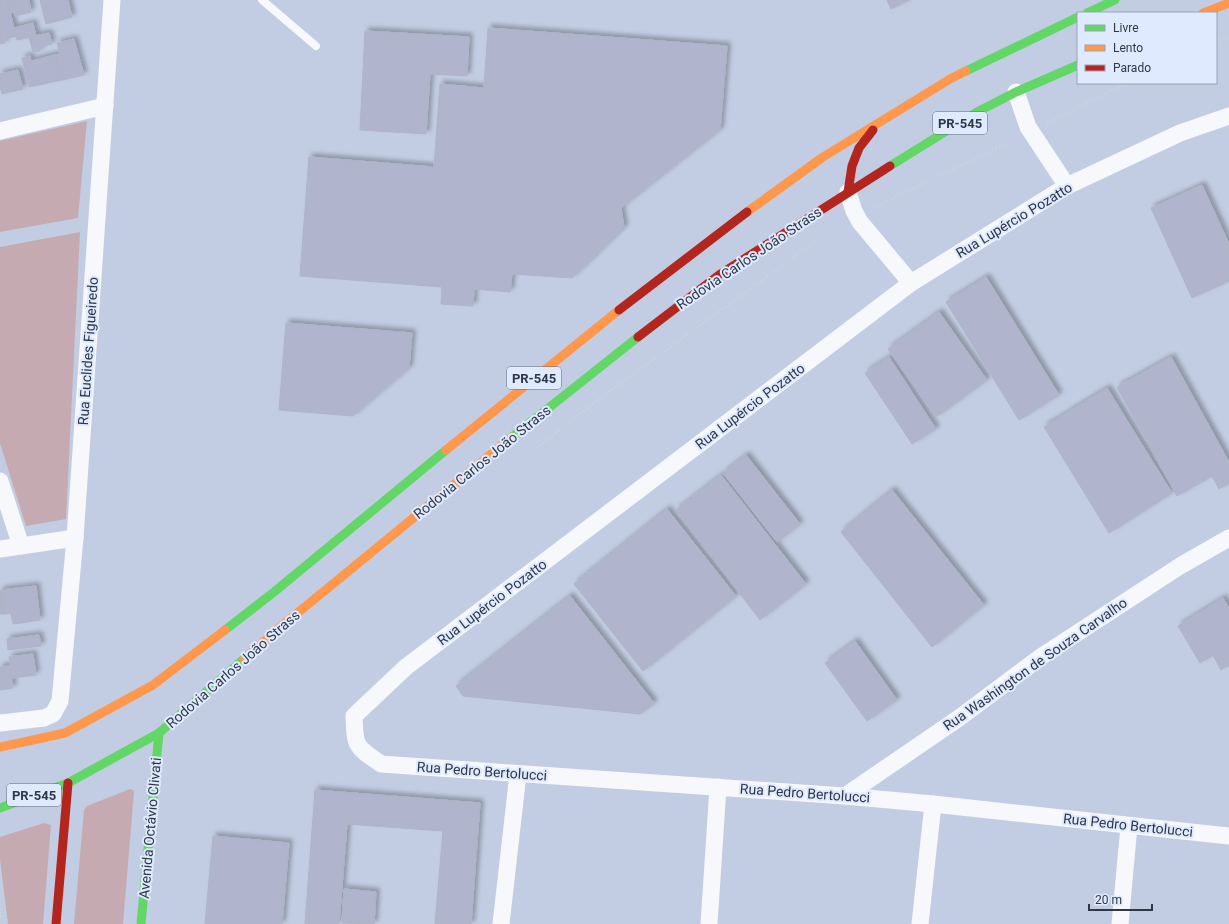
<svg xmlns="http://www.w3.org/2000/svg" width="1229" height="924" viewBox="0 0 1229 924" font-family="Roboto,sans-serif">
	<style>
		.green { fill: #c5aab2 }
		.building { fill: #b0b5cd; stroke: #afb4c6; filter: url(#shadow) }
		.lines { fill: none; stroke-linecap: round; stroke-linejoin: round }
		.path { stroke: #d0d4da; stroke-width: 2.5; stroke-dasharray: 1 3; stroke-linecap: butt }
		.lane { stroke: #f6f8fb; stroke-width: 8 }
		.street { stroke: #f6f8fb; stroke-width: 17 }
		.fast { stroke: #63d668; stroke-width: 9 }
		.slow { stroke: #ff974d; stroke-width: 9 }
		.jam { stroke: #b3261e; stroke-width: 9 }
		.labels { text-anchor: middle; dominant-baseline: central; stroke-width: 4; stroke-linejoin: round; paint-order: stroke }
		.shield { fill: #dfeafe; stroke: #646d7f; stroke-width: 1 }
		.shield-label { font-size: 13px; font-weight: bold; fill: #303848 }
		.street-label { font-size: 14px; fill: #303848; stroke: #dfeafe }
	</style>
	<defs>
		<filter id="shadow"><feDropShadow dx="3.5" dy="-3.5" stdDeviation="2" flood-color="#0004"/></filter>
	</defs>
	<rect width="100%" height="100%" fill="#c2cde3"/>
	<!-- green -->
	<g class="green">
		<path d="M87,121L78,218L0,232V141Z"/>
		<path d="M80,232L66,519L26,526L0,443V247Z"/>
		<path d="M130,789L133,790L134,792L123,924H74L84,810L87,806Z"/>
		<path d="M44,823L51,825L43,924H8L0,859V837Z"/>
	</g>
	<!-- building -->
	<g class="building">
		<path d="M0,0H7L16,36L4,39L5,43L0,44Z"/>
		<path d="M7,0H29L31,12L15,16L14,12L10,13Z"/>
		<path d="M40,0H68L72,17L46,24Z"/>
		<path d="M887,0H909L891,9Z"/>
		<path d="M33,23L36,36L17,40L14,28Z"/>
		<path d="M488,28L727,46L720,130L621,208L624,228L572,278L512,274L510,292L474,289L473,306L441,304L442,287L300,276L309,157L434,167L440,84L484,88Z"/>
		<path d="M365,31L469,37L467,76L430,74L426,134L360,130Z"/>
		<path d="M49,33L52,44L39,47L40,51L33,52L29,37Z"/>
		<path d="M74,39L84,75L62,80L55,55L60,54L57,43Z"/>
		<path d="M55,55L62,80L29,87L22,58L30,56L31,61Z"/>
		<path d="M18,70L23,89L2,94L0,86V74Z"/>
		<path d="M1202,185L1229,244V281L1192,298L1151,208Z"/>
		<path d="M986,277L1059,395L1019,420L946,302Z"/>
		<path d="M939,312L987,380L936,417L888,349Z"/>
		<path d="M286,323L412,333L409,368L353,416L279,410Z"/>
		<path d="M889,357L936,429L912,444L865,373Z"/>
		<path d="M1171,357L1229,462V483L1219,489L1212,476L1177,496L1117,387Z"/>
		<path d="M1107,388L1172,493L1109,533L1044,427Z"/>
		<path d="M746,455L800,524L777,542L723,473Z"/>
		<path d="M721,475L806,584L760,620L676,510Z"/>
		<path d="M892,490L984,605L932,647L841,532Z"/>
		<path d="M667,509L736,596L643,671L574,584Z"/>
		<path d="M36,586L40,620L13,624L11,613L4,614L1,590Z"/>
		<path d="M1,590L4,614H0V591Z"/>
		<path d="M570,596L654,703L640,714L463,696L456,686Z"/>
		<path d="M1223,598L1229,608V665L1221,670L1213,655L1200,663L1178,626Z"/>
		<path d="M39,635L41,646L8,650L7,639Z"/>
		<path d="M855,641L897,700L867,721L825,663Z"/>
		<path d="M33,654L36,675L12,678L9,657Z"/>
		<path d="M10,666L13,688L0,690V667Z"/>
		<path d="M315,790L480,803L471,924H435L443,831L347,824L339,924H305Z"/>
		<path d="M213,836L289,843L282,924H205Z"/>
		<path d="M344,889L376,892L374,924L342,923Z"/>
	</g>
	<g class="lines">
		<!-- path -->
		<g class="path">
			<path d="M1216,42L1229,37"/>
			<path d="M1047,123L1127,83"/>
			<path d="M873,208L1014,140"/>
			<path d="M527,456L598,400L817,240"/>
			<path d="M0,904L1,916H0"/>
		</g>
		<!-- lane -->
		<path class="lane" d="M262,0L316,46"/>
		<!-- street -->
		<g class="street">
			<path d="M1016,92L1028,127L1067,186"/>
			<path d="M1229,116L1180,133L1067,186L911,283L406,667L354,716C355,747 355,746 381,764L845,796L933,804L1229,836"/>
			<path d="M0,131L105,106"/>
			<path d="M848,192L854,211L860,222L911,283"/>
			<path d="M0,481L21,546"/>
			<path d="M0,549L75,538"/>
			<path d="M0,723L44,718L53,714L60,701L75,538L112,0"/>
			<path d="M845,796L959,718L1042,656L1180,566L1229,538"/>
			<path d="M501,924L518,774"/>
			<path d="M709,924L718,787"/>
			<path d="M920,924L933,804"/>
			<path d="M1120,924L1129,826"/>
		</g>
		<!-- fast -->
		<g class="fast">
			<path d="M1087,13L1115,0"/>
			<path d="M966,71L1078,17"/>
			<path d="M890,166L977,112L1016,92L1078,65"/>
			<path d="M512,437L638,337"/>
			<path d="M225,630L274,592L446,450"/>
			<path d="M0,808L68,783L159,733L244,659"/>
			<path d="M141,924L159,733"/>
		</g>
		<!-- slow -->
		<g class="slow">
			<path d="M1203,13L1229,3"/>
			<path d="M747,212L823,157L950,79L966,71"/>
			<path d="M446,450L619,310"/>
			<path d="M244,659L278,629L512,437"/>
			<path d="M0,747L65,733L153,685L225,630"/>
		</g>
		<!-- jam -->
		<g class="jam">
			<path d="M848,192L852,166L859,148L873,130"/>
			<path d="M619,310L747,212"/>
			<path d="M638,337L719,275L890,166"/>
			<path d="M56,924L68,783"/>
		</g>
	</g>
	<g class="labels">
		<!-- shield labels -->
		<g class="shield">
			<rect x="933" y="112" width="54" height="22" rx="3"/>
			<rect x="507" y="367" width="54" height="22" rx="3"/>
			<rect x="7" y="784" width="54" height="22" rx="3"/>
		</g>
		<g class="shield-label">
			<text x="960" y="123">PR-545</text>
			<text x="534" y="378">PR-545</text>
			<text x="34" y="795">PR-545</text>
		</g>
		<!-- street labels -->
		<g class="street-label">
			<text transform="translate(1014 220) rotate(-31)">Rua Lupércio Pozatto</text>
			<text transform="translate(749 258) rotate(-34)">Rodovia Carlos João Strass</text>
			<text transform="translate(88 351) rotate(-86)">Rua Euclides Figueiredo</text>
			<text transform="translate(750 406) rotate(-37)">Rua Lupércio Pozatto</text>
			<text transform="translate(482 462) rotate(-39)">Rodovia Carlos João Strass</text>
			<text transform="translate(492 602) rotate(-37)">Rua Lupércio Pozatto</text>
			<text transform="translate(1035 664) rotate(-35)">Rua Washington de Souza Carvalho</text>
			<text transform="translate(233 669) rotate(-41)">Rodovia Carlos João Strass</text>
			<text transform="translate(482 771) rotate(4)">Rua Pedro Bertolucci</text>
			<text transform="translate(805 793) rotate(4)">Rua Pedro Bertolucci</text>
			<text transform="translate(1128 825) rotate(6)">Rua Pedro Bertolucci</text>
			<text transform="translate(150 828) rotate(-85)">Avenida Octávio Clivati</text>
		</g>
	</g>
	<!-- legend -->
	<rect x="1077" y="12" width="140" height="72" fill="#dfeafe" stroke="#99a3b5"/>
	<rect x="1085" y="25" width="20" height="6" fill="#63d668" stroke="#99a3b5"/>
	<text x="1113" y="32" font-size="12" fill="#303848">Livre</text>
	<rect x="1085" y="45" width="20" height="6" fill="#ff974d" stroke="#99a3b5"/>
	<text x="1113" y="52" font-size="12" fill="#303848">Lento</text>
	<rect x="1085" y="65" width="20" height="6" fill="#b3261e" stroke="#99a3b5"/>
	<text x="1113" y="72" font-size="12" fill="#303848">Parado</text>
	<!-- scale -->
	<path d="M1089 904v6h63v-6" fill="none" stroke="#303848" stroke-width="2"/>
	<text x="1095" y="904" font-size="12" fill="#303848" stroke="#dfeafe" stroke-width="3" paint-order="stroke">20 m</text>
</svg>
